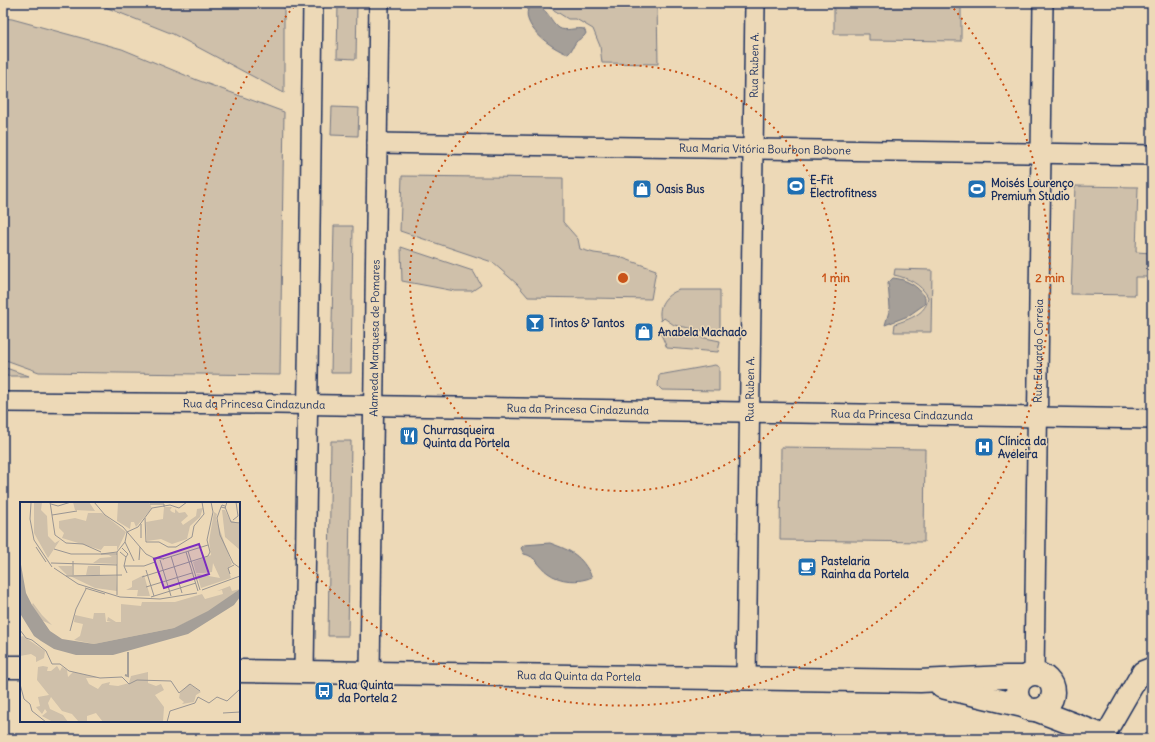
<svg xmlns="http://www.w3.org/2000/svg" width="1155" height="742" viewBox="0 0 1155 742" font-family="Delius,sans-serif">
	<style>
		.green { fill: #cfc0aa; stroke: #757884 }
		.water { fill: #a59f98; stroke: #6e7281 }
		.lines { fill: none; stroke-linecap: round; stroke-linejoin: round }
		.street-casing { stroke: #1b2f5e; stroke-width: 22 }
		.secondary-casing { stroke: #1b2f5e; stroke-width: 25 }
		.street { stroke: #edd9b7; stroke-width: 19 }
		.secondary { stroke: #edd9b7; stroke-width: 22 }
		.ring { fill: none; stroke: #c95318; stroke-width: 2; stroke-dasharray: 2 4 }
		.labels { text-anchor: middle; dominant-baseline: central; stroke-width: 3; stroke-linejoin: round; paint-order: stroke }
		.street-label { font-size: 11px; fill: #1b2f5e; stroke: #edd9b7 }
		.poi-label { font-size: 11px; font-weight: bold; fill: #1b2f5e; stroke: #edd9b7; text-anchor: start }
		.inset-river { fill: none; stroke: #a59f98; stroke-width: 2 }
		.inset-road { fill: none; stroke: #999593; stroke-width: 1 }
		.view { fill: #7b2cbf; fill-opacity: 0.15; stroke: #7b2cbf; stroke-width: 2 }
		.inset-edge { fill: none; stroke: #1b2f5e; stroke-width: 2 }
		.centre { fill: #c95318; stroke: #edd9b7; stroke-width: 2 }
		.ring-label { font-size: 12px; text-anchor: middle; font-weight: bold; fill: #c95318; stroke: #edd9b7; stroke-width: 3; stroke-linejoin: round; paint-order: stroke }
	</style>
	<rect width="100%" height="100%" fill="#edd9b7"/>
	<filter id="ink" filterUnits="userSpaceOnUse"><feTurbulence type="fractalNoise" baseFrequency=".025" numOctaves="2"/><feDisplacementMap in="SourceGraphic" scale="8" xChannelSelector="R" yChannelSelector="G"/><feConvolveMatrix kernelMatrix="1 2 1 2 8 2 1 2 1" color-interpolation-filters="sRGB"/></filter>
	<g filter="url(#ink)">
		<!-- green -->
		<g class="green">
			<path d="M95,3H284V93L173,34Z"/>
			<path d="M338,3H357L356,59L337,58Z"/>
			<path d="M543,3H657L658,64L602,63L600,46L593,29L576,19H568Z"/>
			<path d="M834,3H961V41L869,40V34H834Z"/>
			<path d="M3,18L12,19L122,49L197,80L284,112L280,375L39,372L3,359Z"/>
			<path d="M332,107L359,108L358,136L331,135Z"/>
			<path d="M402,176L563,178V222L578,239L580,249L594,253L617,256L656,270L651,299L528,297L517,284L492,262L400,231Z"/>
			<path d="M1075,186L1138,187L1136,252L1152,253V277H1135V295L1071,294Z"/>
			<path d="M334,226H353L351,373H331Z"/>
			<path d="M401,247L473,271L481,285L472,291H455L402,281Z"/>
			<path d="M895,269L932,270L931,332H894L895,324C909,319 927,314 928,297C921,284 908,278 894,275Z"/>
			<path d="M679,290H720V334L674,325L664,318L661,321C657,306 665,295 679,290Z"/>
			<path d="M661,329L720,341L718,352L667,348L660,332Z"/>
			<path d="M715,365L719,367V391L662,390L658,386L659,375Z"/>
			<path d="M3,367L29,376H3Z"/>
			<path d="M331,441H351L348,636H328Z"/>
			<path d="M781,447L925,449L924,542L780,540Z"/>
		</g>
		<!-- water -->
		<g class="water">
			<path d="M533,4C550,10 548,19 559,28C565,32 576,27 584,29L586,33C584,38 580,38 576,42C573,46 572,51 568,54C552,49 517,24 530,5Z"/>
			<path d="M893,278C906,279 918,286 925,297V304L908,316L885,325L890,308L888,283Z"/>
			<path d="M550,543C572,551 581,555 592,577C579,583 560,582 548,573C539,567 536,556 524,554L521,548L524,545Z"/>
		</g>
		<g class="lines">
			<!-- street casing -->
			<g class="street-casing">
				<g id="street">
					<path id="s1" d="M377,143L1152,155"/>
					<path id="s2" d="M3,402L277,404L1152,419"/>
					<path d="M304,672L313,3"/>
					<path id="s3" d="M370,673L379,3"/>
					<path id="s4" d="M1034,674L1043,3"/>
					<path id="s5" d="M746,678L755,3"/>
					<path d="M1104,737L1142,671L1152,667"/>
				</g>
			</g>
			<!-- secondary casing -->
			<g class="secondary-casing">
				<g id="secondary">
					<path d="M3,667H21"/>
					<path id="s6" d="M239,671L920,681L1006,677H1025"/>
					<circle cx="1035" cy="692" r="18"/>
					<path d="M942,687L1023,706"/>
					<path d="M1036,710L1094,732L1106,739"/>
				</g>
			</g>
			<!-- street -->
			<use href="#street" class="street"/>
			<!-- secondary -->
			<use href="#secondary" class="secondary"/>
		</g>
	</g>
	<!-- distance rings -->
	<g class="ring">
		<circle cx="623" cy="278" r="213"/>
		<path d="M950 4A427 427 0 1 1 296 4"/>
	</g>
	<!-- icons -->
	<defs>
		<g id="stadium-square" transform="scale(1)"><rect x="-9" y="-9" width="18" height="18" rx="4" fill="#1f6fb2" stroke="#edd9b7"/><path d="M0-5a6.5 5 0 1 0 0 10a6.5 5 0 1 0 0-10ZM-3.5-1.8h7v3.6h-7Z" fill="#fff"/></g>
		<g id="shop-square" transform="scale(1)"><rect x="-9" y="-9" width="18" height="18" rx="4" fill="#1f6fb2" stroke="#edd9b7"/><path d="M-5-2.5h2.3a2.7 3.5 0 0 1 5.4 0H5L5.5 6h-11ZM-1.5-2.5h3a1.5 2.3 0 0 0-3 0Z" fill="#fff"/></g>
		<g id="bar-square" transform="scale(1)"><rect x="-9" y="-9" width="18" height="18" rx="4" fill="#1f6fb2" stroke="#edd9b7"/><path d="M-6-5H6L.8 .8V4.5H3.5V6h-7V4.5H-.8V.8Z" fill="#fff"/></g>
		<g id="restaurant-square" transform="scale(1)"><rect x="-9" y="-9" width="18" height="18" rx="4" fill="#1f6fb2" stroke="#edd9b7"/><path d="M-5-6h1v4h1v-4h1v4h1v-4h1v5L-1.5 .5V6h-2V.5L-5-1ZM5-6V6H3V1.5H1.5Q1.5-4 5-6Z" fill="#fff"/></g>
		<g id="hospital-square" transform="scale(1)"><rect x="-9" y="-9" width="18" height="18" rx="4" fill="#1f6fb2" stroke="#edd9b7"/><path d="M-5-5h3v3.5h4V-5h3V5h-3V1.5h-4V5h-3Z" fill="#fff"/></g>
		<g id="cafe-square" transform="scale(1)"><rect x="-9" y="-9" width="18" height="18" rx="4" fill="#1f6fb2" stroke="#edd9b7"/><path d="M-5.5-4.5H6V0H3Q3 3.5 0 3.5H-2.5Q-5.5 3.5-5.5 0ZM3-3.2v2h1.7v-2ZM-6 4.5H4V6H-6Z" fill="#fff"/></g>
		<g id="bus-square" transform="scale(1)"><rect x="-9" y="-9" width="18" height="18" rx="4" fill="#1f6fb2" stroke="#edd9b7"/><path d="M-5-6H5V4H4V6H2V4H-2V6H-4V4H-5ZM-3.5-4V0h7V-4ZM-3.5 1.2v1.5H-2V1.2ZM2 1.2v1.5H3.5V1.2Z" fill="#fff"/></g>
	</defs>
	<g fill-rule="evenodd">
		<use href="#stadium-square" x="796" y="186"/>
		<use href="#shop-square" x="642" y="189"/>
		<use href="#stadium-square" x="977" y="189"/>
		<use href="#bar-square" x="535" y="323"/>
		<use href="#shop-square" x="644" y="332"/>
		<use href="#restaurant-square" x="409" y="436"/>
		<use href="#hospital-square" x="984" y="447"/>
		<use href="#cafe-square" x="807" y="567"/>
		<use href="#bus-square" x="324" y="691"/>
	</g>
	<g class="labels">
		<!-- street labels -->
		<g class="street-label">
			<text stroke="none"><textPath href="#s5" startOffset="613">Rua Ruben A.</textPath></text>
			<text stroke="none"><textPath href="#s1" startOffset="388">Rua Maria Vitória Bourbon Bobone</textPath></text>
			<text stroke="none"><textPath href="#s3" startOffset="335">Alameda Marquesa de Pomares</textPath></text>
			<text stroke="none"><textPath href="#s4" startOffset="323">Rua Eduardo Correia</textPath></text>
			<text stroke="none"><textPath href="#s5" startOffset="289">Rua Ruben A.</textPath></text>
			<text stroke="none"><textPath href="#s2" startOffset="251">Rua da Princesa Cindazunda</textPath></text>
			<text stroke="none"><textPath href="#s2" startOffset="575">Rua da Princesa Cindazunda</textPath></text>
			<text stroke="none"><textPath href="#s2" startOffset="899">Rua da Princesa Cindazunda</textPath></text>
			<text stroke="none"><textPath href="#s6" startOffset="340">Rua da Quinta da Portela</textPath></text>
		</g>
		<!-- poi labels -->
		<g class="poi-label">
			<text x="810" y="180">E-Fit<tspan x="810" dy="13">Electrofitness</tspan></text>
			<text x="991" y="183">Moisés Lourenço<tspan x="991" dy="13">Premium Studio</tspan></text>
			<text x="656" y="189">Oasis Bus</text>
			<text x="549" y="323">Tintos &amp; Tantos</text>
			<text x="658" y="332">Anabela Machado</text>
			<text x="423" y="430">Churrasqueira<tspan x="423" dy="13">Quinta da Portela</tspan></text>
			<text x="998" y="441">Clínica da<tspan x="998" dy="13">Aveleira</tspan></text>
			<text x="821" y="561">Pastelaria<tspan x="821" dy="13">Rainha da Portela</tspan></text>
			<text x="338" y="685">Rua Quinta<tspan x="338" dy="13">da Portela 2</tspan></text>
		</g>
	</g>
	<!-- overview -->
	<g transform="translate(20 502)">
		<rect width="220" height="220" fill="#edd9b7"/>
		<path d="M14,0H22L21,8L27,14L28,34L35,41L40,38L28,56L14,31ZM53,0H69L75,9L55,8ZM98,0H129L132,6L116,25L114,20H111L110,27L97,19ZM144,5H152L150,8L152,10L155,11V7L159,11L165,10L168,14L161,20L163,23L176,14L177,7L183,6L180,15L170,24L167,37L152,42L141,37L127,39L126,20L143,17ZM202,8H205L210,18L220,22V48L205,35ZM194,10L197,12L196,17L212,62L208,66L211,76L181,86L177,72L200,76L193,61L192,70L183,71H176L173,60L191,53L189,39ZM68,11H82L106,30L97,49V44H84L81,48L42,36L44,31L39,26V19L55,16L66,19ZM89,53H96V62L73,61L80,56L92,55ZM38,64H52V73H47ZM68,64H80V73H66ZM124,73L130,94H117L118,88H106L112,85V79ZM50,74H96L97,89L75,86ZM210,84L212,89L220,87L188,110L154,126L74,142L54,138L60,134L63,122L54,120L55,113L73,117L74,111H85L86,120H91L87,119L88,115L96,120H101V102L121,104L122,100H155L182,92L185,97L203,92L202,88L197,89ZM13,101L22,113L32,123L19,117L12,103ZM3,134L25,149L24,156L16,160V155L11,152L0,154V135ZM23,164L28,165L27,169H31L37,164L40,169L42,165L47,168L48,175L53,170L76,175L78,176H66L69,182L78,187L82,182L90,180L89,183L98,184L109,181L111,174L128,170V181L136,184L141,182L144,188L135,193L144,205L143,220H83L76,211L67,214V220H59L52,212L42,209L31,195L28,201L30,207L43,213L48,220H33L22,214L27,210L25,207L22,212L16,205L20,204L18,195L29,193L17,178L18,165ZM169,182L181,190L176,193L174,200L162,202L164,200L159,196L160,191Z" fill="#cfc0aa"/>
		<path d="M0,57L6,91L12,103L30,129L42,137L74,142L154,126L188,109L220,87V95L214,103L168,132L93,153H56L34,147L21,139L14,134L1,113Z" fill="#a59f98"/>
		<path class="inset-river" d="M105,173L108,174V150"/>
		<path class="inset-road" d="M30,0L35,33L46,41L63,42L81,50M74,0L85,13L103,25L126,52L134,56L144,57M11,1L10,17L14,38L32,65M31,2L38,4L51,0M130,2H144V5M205,4L202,3L201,5L205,6L207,0M201,5L197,16L200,33L213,61L220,66M205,5L211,20L220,21M32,13L57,9M125,16L126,40H139L148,45H156L172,35L174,24L184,12L182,0M213,18L218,14L216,0M121,22V36M107,30L118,25L132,6L150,3L159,6L167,0M105,40L114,59M16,45L26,60M102,46L108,52L106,55M34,47L51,52H97V50L81,52M168,49L180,88M97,50L105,40L107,30M100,50L106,55L104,64L107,71M166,50L178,89M151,54L162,91M143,57L188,43M119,58L120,45M140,58L151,94M53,59V73M31,61L97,63M104,64H124L135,60L136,57M34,66L58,82L100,95L140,97L177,91M126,68L134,94M210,72L208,66L214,63M46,74L102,73M122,75L188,54L190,50L187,38L193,10L191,0M126,85L172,71M65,86L85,92M182,88L220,74M97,93V52M131,95L176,81M0,128L6,136L12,138L26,149L32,162H40L49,169L80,176L102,175L109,182L117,178L151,179L159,191L170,182L180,189M50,129L56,107L66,87M0,182L4,197L10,202L12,209L26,220M203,211L220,210M147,220L150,209L175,201L178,195L189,201L197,195L207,199L220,187"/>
		<path class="view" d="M179,42L189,72L144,86L134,57Z"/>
		<rect width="220" height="220" class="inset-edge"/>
	</g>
	<circle cx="623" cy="278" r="6" class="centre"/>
	<g class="ring-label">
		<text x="836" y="282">1 min</text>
		<text x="1050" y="282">2 min</text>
	</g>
	<!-- margin -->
	<rect width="1155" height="742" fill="none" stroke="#edd9b7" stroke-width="16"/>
	<rect x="8" y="8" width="1139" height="726" fill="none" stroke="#1b2f5e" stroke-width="1.5" filter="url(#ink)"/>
</svg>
